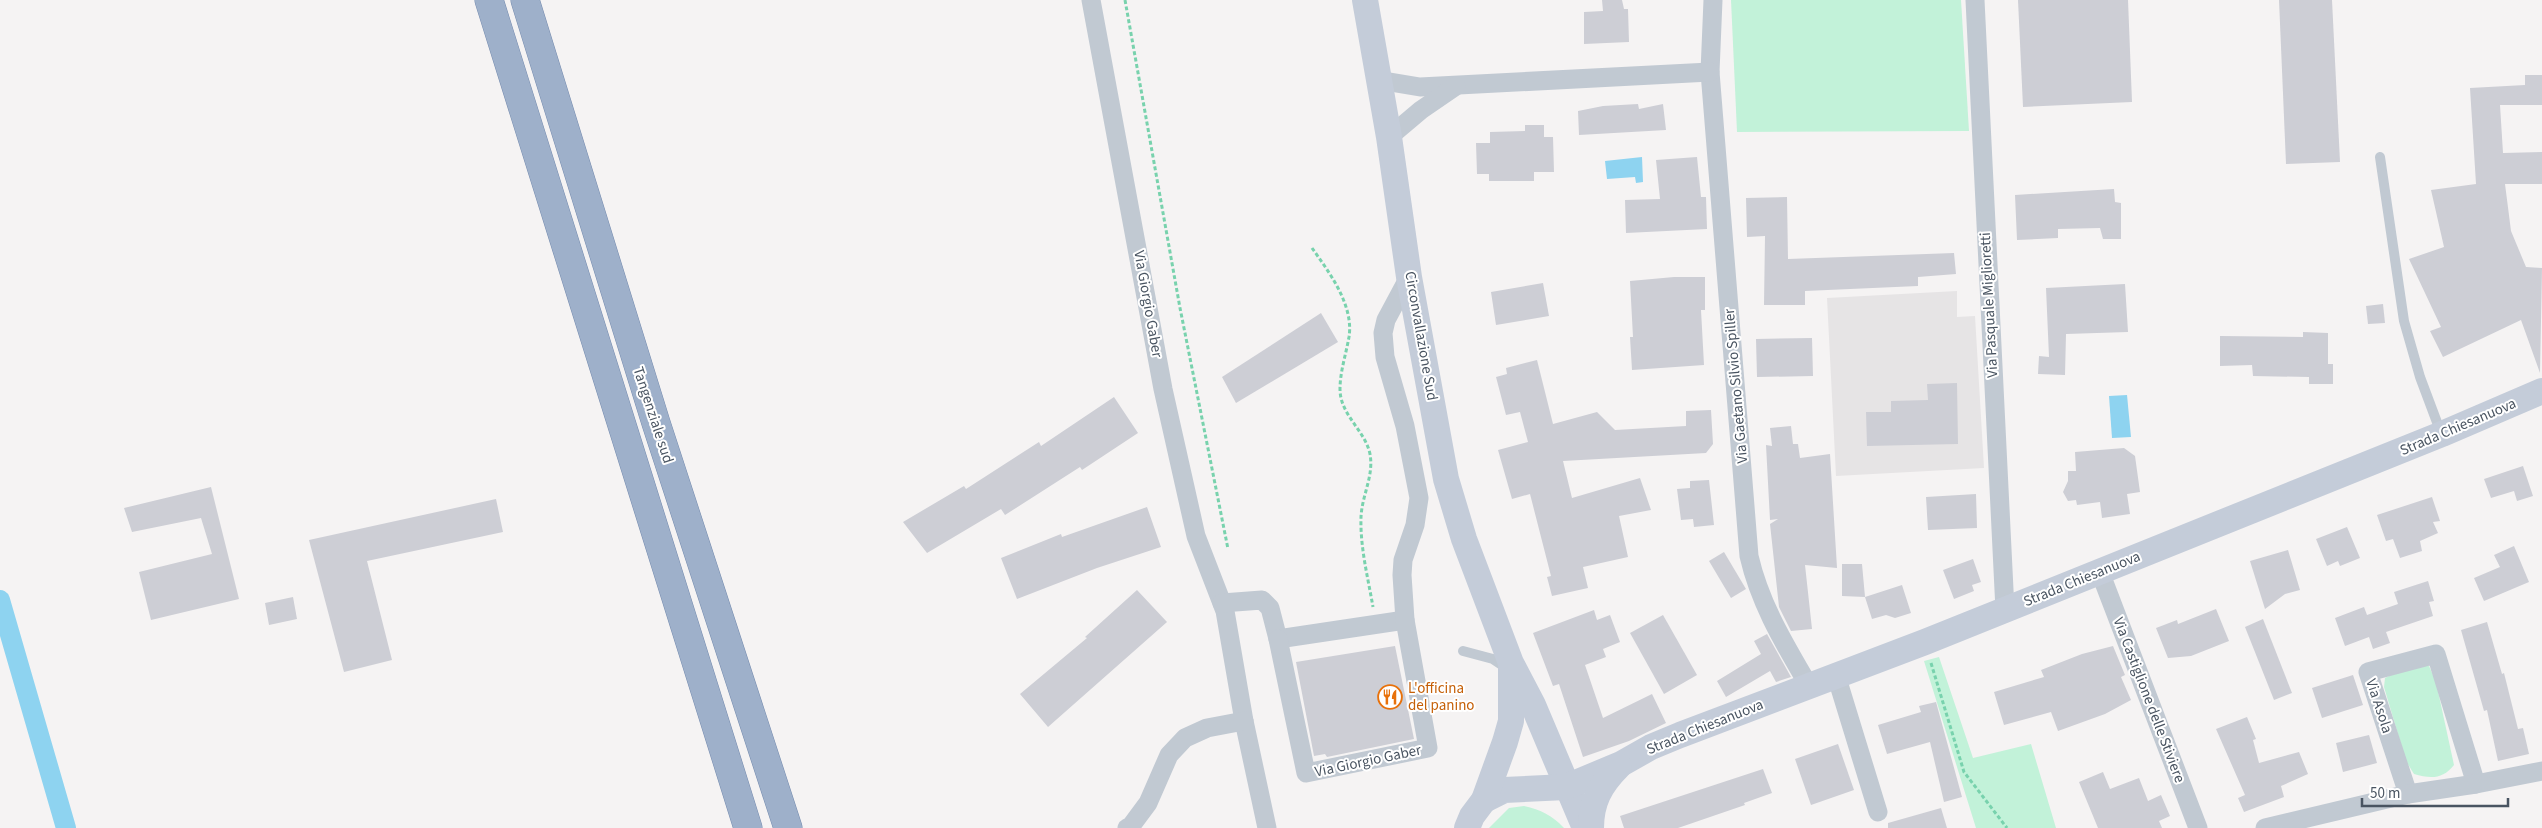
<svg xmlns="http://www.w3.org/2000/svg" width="2542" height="828" viewBox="0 0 2542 828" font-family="'Source Sans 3',sans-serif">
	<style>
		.education { fill: #e6e4e5 }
		.green { fill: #c2f2d9 }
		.water { fill: #8ed3f0 }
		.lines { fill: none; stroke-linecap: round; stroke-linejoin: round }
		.canal { stroke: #8ed3f0; stroke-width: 20 }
		.building { fill: #cdced5 }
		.trunk-casing { stroke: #758bae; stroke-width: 29 }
		.path { stroke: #78d2ad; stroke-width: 3; stroke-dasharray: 4 2.5; stroke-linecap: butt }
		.service { stroke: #c1c9d2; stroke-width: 10 }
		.minor { stroke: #c1c9d2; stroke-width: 19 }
		.secondary { stroke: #c4ccd9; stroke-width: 26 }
		.trunk { stroke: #9eb0ca; stroke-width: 28 }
		.labels { text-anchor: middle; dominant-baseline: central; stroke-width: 4; stroke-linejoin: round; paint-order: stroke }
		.street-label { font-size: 15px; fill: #495461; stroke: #fff }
		.food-label { font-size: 15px; fill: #c56008; stroke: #fff; text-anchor: start }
	</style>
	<rect width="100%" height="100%" fill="#f5f3f3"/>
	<!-- education -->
	<path class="education" d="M1957,291V317L1975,316L1984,468L1836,476L1827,298Z"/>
	<!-- green -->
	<g class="green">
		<path d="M1731,0H1961L1969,131L1737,132Z"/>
		<path d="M1939,657L1973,758L2031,744L2056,828H1976L1924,661Z"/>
		<path d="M2423,664L2429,666L2436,682L2454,765C2443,779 2431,779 2414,774L2406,761L2384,687L2385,678L2399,671Z"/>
		<path d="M1524,806C1541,810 1552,815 1564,828H1489L1509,808Z"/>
	</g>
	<!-- water -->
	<g class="water">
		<path d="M1642,157L1643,182L1636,183L1635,177L1607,179L1605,161Z"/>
		<path d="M2127,395L2131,437L2112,438L2109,396Z"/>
	</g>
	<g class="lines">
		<!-- canal -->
		<path class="canal" d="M0,600L66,828"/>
	</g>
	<!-- building -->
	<g class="building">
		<path d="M1602,0H1622L1624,9H1628L1629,42L1584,44V12L1603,11Z"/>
		<path d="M2018,0H2128L2132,102L2023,107Z"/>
		<path d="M2279,0H2332L2340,162L2286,164Z"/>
		<path d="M2525,75H2542V105H2500L2503,153L2542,152V184H2505L2511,231L2526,267L2542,268L2540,373L2521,320L2443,357L2430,331L2441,327L2409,259L2444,247L2431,190L2476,184L2470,88L2525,85Z"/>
		<path d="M1638,104L1639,109L1663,104L1666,130L1579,135L1578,111L1603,106Z"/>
		<path d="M1525,125H1544V137H1553L1554,172H1534V181H1489V174H1477L1476,143H1490V132L1525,131Z"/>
		<path d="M1697,157L1701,197H1706L1707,229L1626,233L1625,200L1660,199L1656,160Z"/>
		<path d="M2114,189L2115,202L2121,203V239H2103L2100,228L2058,229V238L2017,240L2015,195Z"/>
		<path d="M1787,197L1788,259L1954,253L1956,274L1918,277V286L1805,291V305H1764L1765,236L1747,237L1746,198Z"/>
		<path d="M1674,277H1705V310H1701L1704,365L1632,370L1630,337H1633L1630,281Z"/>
		<path d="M1543,283L1549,316L1496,325L1491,292Z"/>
		<path d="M2125,284L2128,332L2066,334L2065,375L2038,374L2039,356L2049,357L2046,288Z"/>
		<path d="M2383,304L2385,323L2368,324L2366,306Z"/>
		<path d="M1321,313L1338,342L1236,403L1222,377Z"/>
		<path d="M2303,332L2328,333V364H2333V384H2309V377L2253,376L2252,365L2220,366V336L2303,337Z"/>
		<path d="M1812,338L1813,376L1757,377L1756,339Z"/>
		<path d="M1537,360L1553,424L1597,412L1615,430L1686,426V411L1711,410L1713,444L1706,453L1563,461L1572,498L1640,478L1651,510L1619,516L1628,557L1583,567L1588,588L1552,596L1547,577L1551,576L1530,494L1512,499L1498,450L1528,442L1520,412L1506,415L1496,377L1507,374L1506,368Z"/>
		<path d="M1957,383L1958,444L1867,446L1866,412H1891V401L1928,400L1927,384Z"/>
		<path d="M1114,397L1138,433L1082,470L1080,467L1005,515L1001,509L927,553L903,522L964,486L966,489L1039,442L1041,446Z"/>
		<path d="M1791,426L1793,444H1798L1800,458L1830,454L1837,568L1805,565L1812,629L1791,631L1779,607L1770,524L1778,519L1770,520L1766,445L1772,446L1770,428Z"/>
		<path d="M2124,448L2135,456L2140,492L2127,494L2130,514L2102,518L2100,502L2077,505L2076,500L2068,501L2063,492L2068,481V471H2076L2075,452Z"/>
		<path d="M2523,466L2533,496L2517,501L2514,491L2491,498L2484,479Z"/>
		<path d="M1709,480L1714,525L1694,527L1693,519L1681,520L1677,489L1690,488V481Z"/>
		<path d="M211,487L239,599L151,620L139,572L212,554L201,518L132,532L124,508Z"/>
		<path d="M1976,494L1977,528L1928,530L1926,497Z"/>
		<path d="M2432,497L2440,521L2433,522L2438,533L2420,541L2422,551L2400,558L2393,539L2386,541L2377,515Z"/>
		<path d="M496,499L503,532L367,561L392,660L344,672L309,540Z"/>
		<path d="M1147,507L1161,547L1097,568L1017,599L1001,558L1061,534L1062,537Z"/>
		<path d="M2347,527L2360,558L2340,566L2338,561L2327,566L2316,539Z"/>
		<path d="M2514,546L2529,582L2484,601L2474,578L2500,567L2494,555Z"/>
		<path d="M2288,550L2300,590L2285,594L2265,609L2250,561Z"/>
		<path d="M1724,552L1746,589L1731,598L1709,561Z"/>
		<path d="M1973,559L1981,582L1972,585L1974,591L1954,599L1943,570Z"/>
		<path d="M1842,564H1862L1865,597L1842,596Z"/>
		<path d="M2428,581L2434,601L2429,602L2433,616L2386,632L2390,643L2373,649L2369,637L2345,646L2335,618L2364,607L2367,615L2398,604L2394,592Z"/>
		<path d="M1902,585L1911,613L1895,618L1886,615L1872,619L1865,597Z"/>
		<path d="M1137,590L1167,622L1048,727L1020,694L1087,638L1085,637Z"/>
		<path d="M293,597L297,619L269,625L265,603Z"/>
		<path d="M2216,609L2229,641L2191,656L2168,658L2156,628L2177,620L2178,624Z"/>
		<path d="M1594,610L1597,620L1610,615L1620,642L1603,649L1606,657L1585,665L1603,718L1652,694L1666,723L1629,741L1583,757L1559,684L1553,686L1533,633Z"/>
		<path d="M1663,615L1697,675L1664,694L1630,633Z"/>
		<path d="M2263,619L2292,693L2274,700L2245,627Z"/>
		<path d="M2487,622L2502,674L2504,673L2518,729L2523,728L2529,754L2498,761L2487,710L2484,711L2461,630Z"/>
		<path d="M1767,634L1791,677L1776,682L1770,671L1726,697L1717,681L1761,654L1754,641Z"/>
		<path d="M1395,646L1414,739L1327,757L1325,754L1314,756L1296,662Z"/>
		<path d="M2113,646L2125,675L2121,677L2131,700L2105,714L2058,731L2051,712L2004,725L1994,692L2044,677L2041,670L2082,654Z"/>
		<path d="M2353,675L2363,705L2322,718L2312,688Z"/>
		<path d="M1936,702L1962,797L1944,802L1930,742L1887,754L1878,725L1921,712L1919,706Z"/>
		<path d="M2247,717L2256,739L2253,740L2259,763L2299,752L2308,774L2281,786L2284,797L2244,812L2238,798L2245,795L2216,729Z"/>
		<path d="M2369,735L2377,763L2343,772L2336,743Z"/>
		<path d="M1838,744L1854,790L1811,805L1795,759Z"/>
		<path d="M1763,769L1772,793L1744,803L1745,805L1678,828H1624L1620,816Z"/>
		<path d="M2103,772L2110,789L2139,778L2148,801L2161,795L2170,816L2159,821L2162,828H2098L2079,782Z"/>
		<path d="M1941,808L1947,828H1888V823Z"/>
	</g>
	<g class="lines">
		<!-- trunk casing -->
		<g class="trunk-casing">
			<g id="trunk">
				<path d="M489,0L748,828"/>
				<path d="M525,0L656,423L788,828"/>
			</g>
		</g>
		<!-- path -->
		<g class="path">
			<path d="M1125,0L1180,308L1228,549"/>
			<path d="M1312,248C1329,272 1354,305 1349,337C1346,354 1340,372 1340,389C1340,415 1365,430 1370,454C1374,476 1362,495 1361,517C1360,547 1368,578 1373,607"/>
			<path d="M1931,663L1964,772L2007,828"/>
		</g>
		<!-- service -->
		<g class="service">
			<path d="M2380,157L2404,321L2420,377L2441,433"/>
			<path d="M1463,651L1493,659L1508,669"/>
		</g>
		<!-- minor -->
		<g class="minor">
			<path d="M1091,0L1163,389L1196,536L1225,611L1244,721L1267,828"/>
			<path d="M1713,0L1710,72L1749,556C1760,604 1784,643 1809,686"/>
			<path d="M1975,0L2005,610"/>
			<path d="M1378,80L1420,87L1710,72"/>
			<path d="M1389,137L1421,110L1456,86"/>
			<path d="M2100,572L2198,828"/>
			<path d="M1222,603L1262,600L1270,608L1278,639L1405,620"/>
			<path d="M1278,639L1306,773L1428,748L1405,620L1402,575L1403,560L1415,525L1419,498L1405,426L1385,357L1383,333L1386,320L1409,277"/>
			<path d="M1836,675L1878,812"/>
			<path d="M2408,794L2368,672L2436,654L2476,784"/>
			<path d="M1127,828L1131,826L1148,803L1169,755L1185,738L1207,728L1244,721"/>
			<path d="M2265,828L2408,794L2476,784L2542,771"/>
		</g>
		<!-- secondary -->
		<g class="secondary">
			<path d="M1365,0L1389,137L1409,277L1446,479L1464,539L1511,663L1533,705L1585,828"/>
			<path d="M1484,800L1504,790L1566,787L1621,764L1651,747L1680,735L1925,642L2442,434L2542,391"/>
			<path d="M1467,828L1472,816L1484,800L1505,742L1511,721V668"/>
			<path d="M1591,828C1591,802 1600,785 1619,766"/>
		</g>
		<!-- trunk -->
		<use href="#trunk" class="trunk"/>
	</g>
	<!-- icons -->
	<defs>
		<g id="restaurant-ring" transform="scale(1.25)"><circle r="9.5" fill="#fff" stroke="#e8710a" stroke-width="1.5"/><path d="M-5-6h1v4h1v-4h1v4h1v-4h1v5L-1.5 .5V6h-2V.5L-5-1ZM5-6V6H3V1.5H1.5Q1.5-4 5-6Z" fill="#e8710a"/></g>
	</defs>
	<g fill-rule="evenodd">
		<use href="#restaurant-ring" x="1390" y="697"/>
	</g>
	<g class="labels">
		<!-- street labels -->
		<g class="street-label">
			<text transform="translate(1148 304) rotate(80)">Via Giorgio Gaber</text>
			<text transform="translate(1989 305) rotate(-93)">Via Pasquale Miglioretti</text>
			<text transform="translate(1421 336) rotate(80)">Circonvallazione Sud</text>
			<text transform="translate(1736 386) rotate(-95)">Via Gaetano Silvio Spiller</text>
			<text transform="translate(653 415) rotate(72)">Tangenziale sud</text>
			<text transform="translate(2458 427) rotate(-23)">Strada Chiesanuova</text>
			<text transform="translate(2082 579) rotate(-22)">Strada Chiesanuova</text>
			<text transform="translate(2149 700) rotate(69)">Via Castiglione delle Stiviere</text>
			<text transform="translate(2379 706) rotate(72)">Via Asola</text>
			<text transform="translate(1705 727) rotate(-22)">Strada Chiesanuova</text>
			<text transform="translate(1368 761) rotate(-12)">Via Giorgio Gaber</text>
		</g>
		<!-- food labels -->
		<g class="food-label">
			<text x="1408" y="688">L'officina<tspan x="1408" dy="17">del panino</tspan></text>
		</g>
	</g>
	<!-- scale -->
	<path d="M2362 798v8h146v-8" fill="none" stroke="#495461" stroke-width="2.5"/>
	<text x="2370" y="798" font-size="15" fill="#495461" stroke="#ffffff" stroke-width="4" paint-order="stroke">50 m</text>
</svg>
